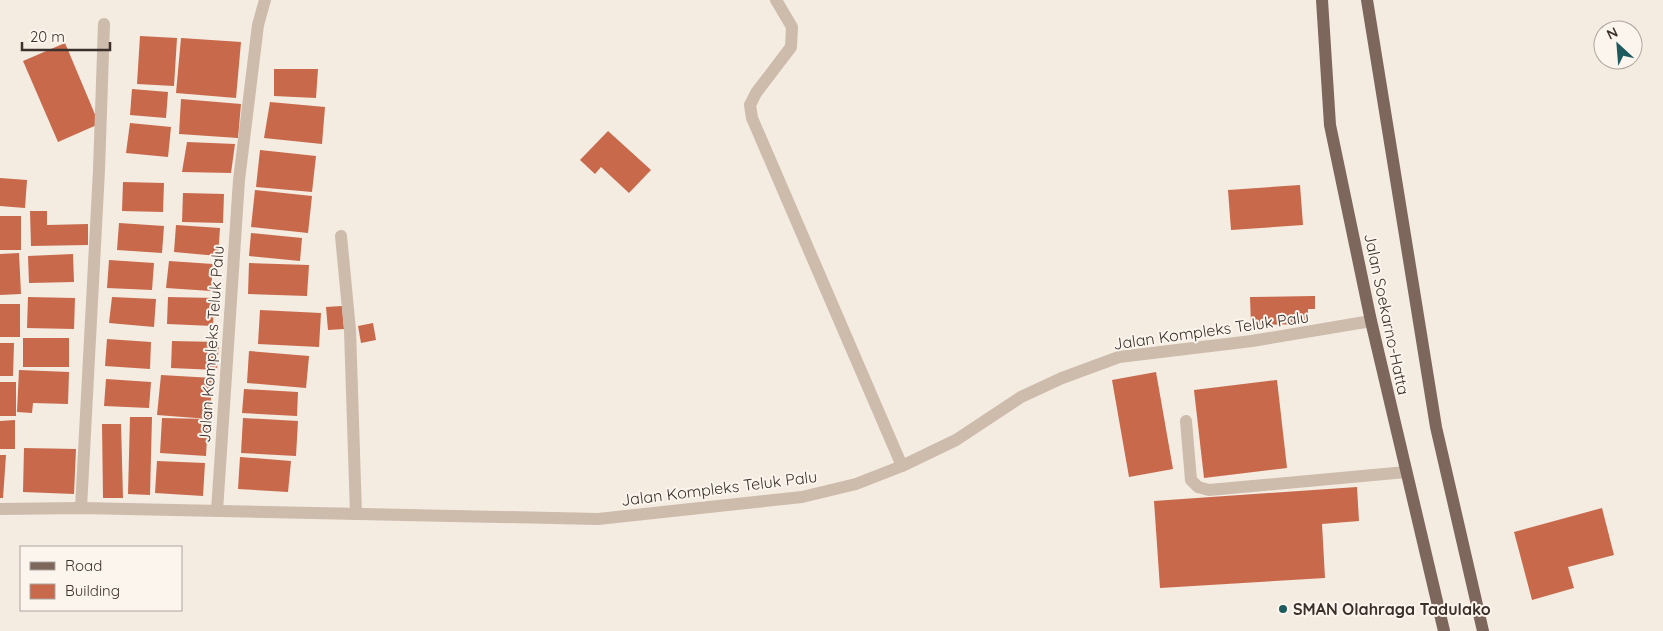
<svg xmlns="http://www.w3.org/2000/svg" width="1663" height="631" viewBox="0 0 1663 631" font-family="Quicksand,sans-serif">
	<style>
		.building { fill: #c8694b }
		.lines { fill: none; stroke-linecap: round; stroke-linejoin: round }
		.street { stroke: #cdbbac; stroke-width: 12 }
		.primary { stroke: #7d675c; stroke-width: 12 }
		.poi-dot { fill: #1f5a5e; stroke: #fbf5ee; stroke-width: 2 }
		.labels { text-anchor: middle; dominant-baseline: central; stroke-width: 4; stroke-linejoin: round; paint-order: stroke }
		.street-label { font-size: 16px; fill: #3b302b; stroke: #fbf5ee }
		.poi-label { font-size: 16px; font-weight: bold; fill: #3b302b; stroke: #fbf5ee; text-anchor: start }
	</style>
	<rect width="100%" height="100%" fill="#f4ebe1"/>
	<!-- building -->
	<g class="building">
		<path d="M140,36L177,38L174,86L137,84Z"/>
		<path d="M181,38L241,42L236,98L176,93Z"/>
		<path d="M65,43L99,124L58,142L23,61Z"/>
		<path d="M274,69H318L316,98L274,96Z"/>
		<path d="M132,89L168,92L166,118L130,115Z"/>
		<path d="M181,99L241,104L238,138L179,134Z"/>
		<path d="M270,102L325,107L322,144L264,138Z"/>
		<path d="M130,123L171,127L168,157L126,153Z"/>
		<path d="M608,131L651,170L629,193L601,167L595,174L580,160Z"/>
		<path d="M187,142L235,144L231,173L182,172Z"/>
		<path d="M260,150L316,156L312,192L256,187Z"/>
		<path d="M0,178L27,180L25,208L0,206Z"/>
		<path d="M123,182L164,183L163,212L122,211Z"/>
		<path d="M1300,185L1303,225L1231,230L1228,190Z"/>
		<path d="M255,190L312,196L308,233L251,227Z"/>
		<path d="M183,193L224,194L223,223L182,222Z"/>
		<path d="M30,211H47V225L88,224V245L31,246Z"/>
		<rect x="0" y="216" width="21" height="34"/>
		<path d="M119,223L164,226L162,253L117,250Z"/>
		<path d="M176,225L220,228L218,256L174,252Z"/>
		<path d="M251,233L302,238L300,261L249,256Z"/>
		<path d="M19,253L21,294L0,295V254Z"/>
		<path d="M73,254L74,282L29,283L28,256Z"/>
		<path d="M109,260L154,263L152,290L107,288Z"/>
		<path d="M169,261L213,264L211,291L166,288Z"/>
		<path d="M249,263L309,265L307,296L248,294Z"/>
		<path d="M1315,296V309H1308V324L1251,325L1250,297Z"/>
		<path d="M28,297L75,298L74,329L27,328Z"/>
		<path d="M112,297L156,299L154,327L109,323Z"/>
		<path d="M168,297L214,298L213,326L167,324Z"/>
		<rect x="0" y="304" width="20" height="33"/>
		<path d="M342,306L344,329L328,330L326,307Z"/>
		<path d="M260,310L321,313L319,347L258,344Z"/>
		<path d="M373,323L376,340L361,343L358,326Z"/>
		<rect x="23" y="338" width="46" height="29"/>
		<path d="M107,339L151,342L150,369L105,366Z"/>
		<path d="M172,341L219,342L217,370L171,368Z"/>
		<path d="M0,343H14L13,376H0Z"/>
		<path d="M249,351L309,356L306,388L247,383Z"/>
		<path d="M19,370L69,372L68,404L33,403L32,413L17,412Z"/>
		<path d="M1156,372L1173,469L1129,477L1112,380Z"/>
		<path d="M161,375L213,378L209,419L157,415Z"/>
		<path d="M106,379L151,382L149,408L104,406Z"/>
		<path d="M1277,380L1287,468L1204,478L1194,390Z"/>
		<rect x="0" y="382" width="16" height="34"/>
		<path d="M244,389L298,392L297,416L242,413Z"/>
		<path d="M130,417H152L150,495L128,494Z"/>
		<path d="M162,418L208,419L206,456L160,453Z"/>
		<path d="M243,418L298,421L296,456L241,453Z"/>
		<path d="M15,420V449H0V421Z"/>
		<path d="M102,424H121L123,498H103Z"/>
		<path d="M24,448L76,449L74,494L23,492Z"/>
		<path d="M0,455H6L3,498H0Z"/>
		<path d="M240,457L291,461L288,492L238,489Z"/>
		<path d="M157,461L205,463L203,496L155,493Z"/>
		<path d="M1357,487L1359,521L1322,524L1325,578L1160,588L1154,501Z"/>
		<path d="M1602,508L1614,555L1568,567L1574,588L1532,600L1514,532Z"/>
	</g>
	<g class="lines">
		<!-- street -->
		<g class="street">
			<path d="M776,0L792,27L791,47L756,93L750,105L752,118L902,466"/>
			<path d="M341,236L350,330L356,514"/>
			<path d="M1186,421L1191,480L1198,487L1209,490L1406,472"/>
			<path d="M81,508L99,170L104,24"/>
			<path d="M0,509L81,508L598,519L802,497L856,484L902,466L956,440L1021,397L1062,378L1119,357L1252,341L1371,321"/>
			<path d="M217,511L239,180L258,25L265,0"/>
		</g>
		<!-- primary -->
		<g class="primary">
			<path d="M1322,0L1330,125L1371,321L1444,631"/>
			<path d="M1367,0L1436,427L1483,631"/>
		</g>
	</g>
	<!-- markers -->
	<circle class="poi-dot" cx="1283" cy="609" r="5"/>
	<g class="labels">
		<!-- street labels -->
		<g class="street-label">
			<text transform="translate(1387 314) rotate(78)">Jalan Soekarno-Hatta</text>
			<text transform="translate(1211 330) rotate(-8)">Jalan Kompleks Teluk Palu</text>
			<text transform="translate(211 344) rotate(-86)">Jalan Kompleks Teluk Palu</text>
			<text transform="translate(719 488) rotate(-7)">Jalan Kompleks Teluk Palu</text>
		</g>
		<!-- poi labels -->
		<g class="poi-label">
			<text x="1293" y="609">SMAN Olahraga Tadulako</text>
		</g>
	</g>
	<!-- legend -->
	<rect x="20" y="546" width="162" height="65" fill="#fbf5ee" stroke="#aea6a0"/>
	<rect x="30" y="562" width="25" height="8" fill="#7d675c" stroke="#aea6a0"/>
	<text x="65" y="571" font-size="15" fill="#3b302b">Road</text>
	<rect x="30" y="584" width="25" height="15" fill="#c8694b" stroke="#aea6a0"/>
	<text x="65" y="596" font-size="15" fill="#3b302b">Building</text>
	<!-- north arrow -->
	<g transform="translate(1618 45) rotate(334)"><circle r="24" fill="#fbf5ee" stroke="#aea6a0"/>
	<path d="M0-4L9 19L0 12L-9 19Z" fill="#1f5a5e"/>
	<text y="-8" font-size="14" font-weight="bold" text-anchor="middle" fill="#3b302b">N</text>
	</g>
	<!-- scale -->
	<path d="M22 42v8h88v-8" fill="none" stroke="#3b302b" stroke-width="2.5"/>
	<text x="30" y="42" font-size="15" fill="#3b302b" stroke="#fbf5ee" stroke-width="4" paint-order="stroke">20 m</text>
</svg>
